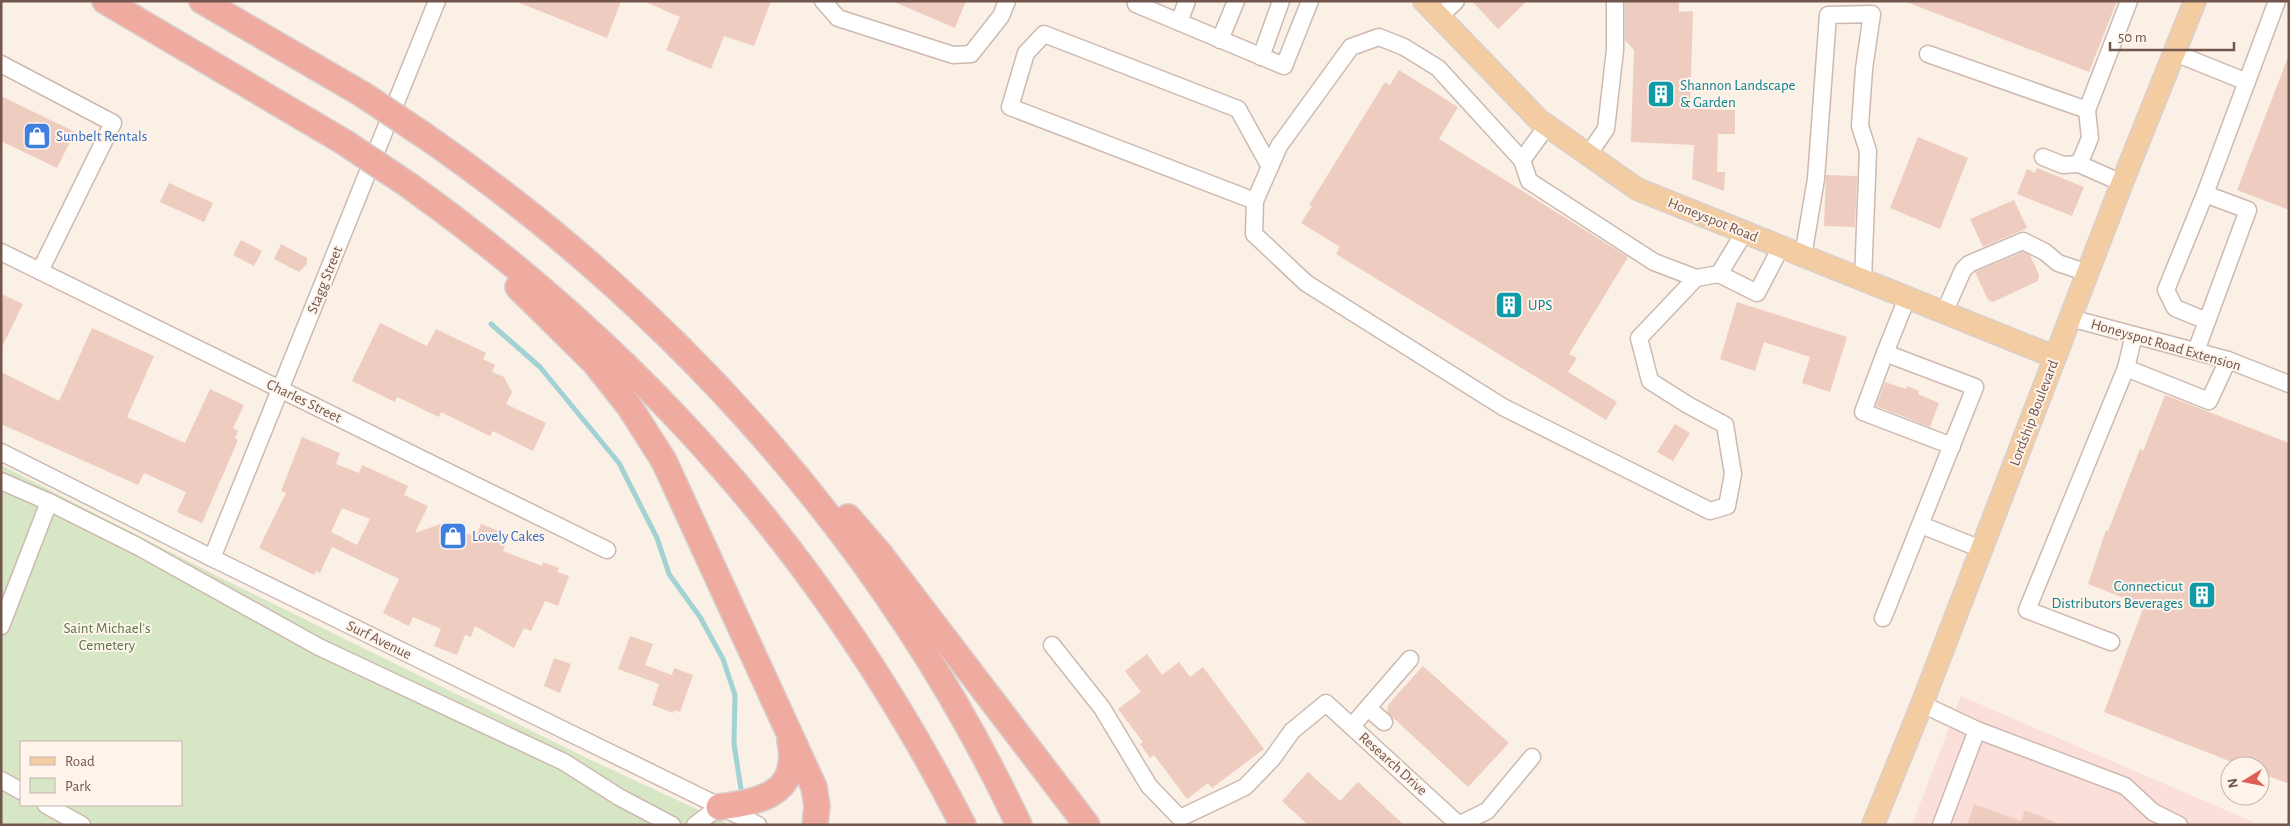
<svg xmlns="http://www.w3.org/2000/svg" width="2290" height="826" viewBox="0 0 2290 826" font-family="'Alegreya Sans',sans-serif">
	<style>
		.commercial { fill: #fadfda }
		.green { fill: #d7e7c5; fill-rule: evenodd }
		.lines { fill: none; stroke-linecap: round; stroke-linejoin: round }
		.stream { stroke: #a2d2d4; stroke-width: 5 }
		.building { fill: #eeccbf; fill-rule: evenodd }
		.minor-casing { stroke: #cdb9af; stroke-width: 19 }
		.major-casing { stroke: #d8cfcd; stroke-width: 24 }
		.highway-casing { stroke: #d8cfcd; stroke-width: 28 }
		.minor { stroke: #fff; stroke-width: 16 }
		.major { stroke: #f4cca2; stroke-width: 21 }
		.highway { stroke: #f0aba1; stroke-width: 25 }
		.highway-bridge-casing { stroke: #d8cfcd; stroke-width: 28; stroke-linecap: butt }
		.highway-bridge { stroke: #f0aba1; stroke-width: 25 }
		.labels { text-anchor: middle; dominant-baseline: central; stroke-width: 4; stroke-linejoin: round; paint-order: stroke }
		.culture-label { font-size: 15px; fill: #0d838f; stroke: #fef4eb; text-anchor: start }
		.shop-label { font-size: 15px; fill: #366cbe; stroke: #fef4eb; text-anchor: start }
		.street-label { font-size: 15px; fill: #72554c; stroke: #fef4eb }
		.park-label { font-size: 15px; fill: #5a7745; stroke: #fef4eb }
	</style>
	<rect width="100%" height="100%" fill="#fbf0e5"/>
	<!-- commercial -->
	<path class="commercial" d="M1961,696L2260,825H1912Z"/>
	<!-- green -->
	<path class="green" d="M1,465L225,580L591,760L731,825H1ZM21,742H181V805H21Z"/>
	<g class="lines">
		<!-- stream -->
		<path class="stream" d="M491,324L540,367L619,463L657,538L669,574L700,617L723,659L735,695L734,744L741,789"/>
	</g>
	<!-- building -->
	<g class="building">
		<path d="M515,1H621L607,38Z"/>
		<path d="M643,1H771L754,46L724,36L711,69L666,50L680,17Z"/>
		<path d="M892,1H966L955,28Z"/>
		<path d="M1472,1H1527L1498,29Z"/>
		<path d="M1625,1H1679V12L1693,11L1690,109L1735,110V134H1718L1717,172H1725L1724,191L1692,179L1694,145L1631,142L1634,50L1625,40Z"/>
		<path d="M1904,1H2117L2089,72Z"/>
		<path d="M2288,57H2289V210L2237,190Z"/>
		<path d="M1399,70L1458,107L1439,139L1628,257L1569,354L1577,358L1568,372L1617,402L1606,420L1336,254L1340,247L1301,223L1312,206L1309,205L1385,82L1390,85Z"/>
		<path d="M1,96L75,132L57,168L1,141Z"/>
		<path d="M1918,137L1968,158L1940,229L1890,208Z"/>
		<path d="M2037,168L2084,187L2072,216L2017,194L2027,169L2035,173Z"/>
		<path d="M1826,175L1857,176L1855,227L1824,226Z"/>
		<path d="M169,183L213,203L204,222L160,202Z"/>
		<path d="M2014,200L2027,228L1983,247L1970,219Z"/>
		<path d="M241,240L262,251L254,266L233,255Z"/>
		<path d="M281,244L307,258V264L299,272L274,259Z"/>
		<path d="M2023,252L2030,255L2039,275L2038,281L1993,302L1988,300L1975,272Z"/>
		<path d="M1,294L23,304L1,349Z"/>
		<path d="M1737,302L1847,337L1830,392L1802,383L1810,357L1764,342L1755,371L1720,359Z"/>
		<path d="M380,323L427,346L436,329L486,353L483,359L495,365L492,372L504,377L512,392L506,404L546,423L533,451L493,431L490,436L441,412L439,417L397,397L395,402L352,381Z"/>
		<path d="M92,328L154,356L127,417L185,443L210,389L244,405L233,428L238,431L235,438L238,440L202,523L177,512L186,492L144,473L138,485L1,424V372L59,401Z"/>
		<path d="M1885,382L1906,389L1907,386L1919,391L1918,394L1939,403L1930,427L1876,406Z"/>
		<path d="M2165,395L2289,443V784L2260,773V766H2242L2104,712L2144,606L2088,584L2106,530L2108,531L2140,449L2143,451Z"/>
		<path d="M1675,424L1690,433L1673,461L1657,452Z"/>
		<path d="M302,437L340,453L336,464L359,473L362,465L408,486L404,495L428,506L415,533L446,522L449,527L476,537L481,524L509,535L503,551L542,566L543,562L559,568L557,572L569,576L558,606L545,601L531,631L524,628L514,648L475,626L471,637L465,635L457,655L434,646L441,629L413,617L409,626L383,613L399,579L332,547L320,573L316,571L314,575L259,548L286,493L281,491ZM342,508L370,519L357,545L331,532Z"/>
		<path d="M630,636L653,644L645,665L672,675L674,668L693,675L680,712L674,710L673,713L652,705L659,684L618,669Z"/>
		<path d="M1147,654L1162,675L1179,662L1190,677L1203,667L1264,749L1212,788L1208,783L1187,799L1154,755L1150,758L1140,744L1143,742L1118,709L1141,692L1125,671Z"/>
		<path d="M554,658L571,664L560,693L544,686Z"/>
		<path d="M1423,666L1509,743L1468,787L1387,712L1388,705Z"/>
		<path d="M1308,772L1340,801L1358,782L1404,825H1308L1282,801Z"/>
		<path d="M1974,804L2021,821L2025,810L2062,825H1967Z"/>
	</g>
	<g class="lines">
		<!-- minor casing -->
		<g class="minor-casing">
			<g id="minor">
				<path d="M823,1L838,18L953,55L971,54L1001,16L1007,1"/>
				<path d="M1137,1L1136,4L1284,66L1310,1"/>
				<path d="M1439,17L1456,1"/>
				<path d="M1179,22L1187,1"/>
				<path d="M1220,40L1236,1"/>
				<path d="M2175,53L2247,82"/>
				<path d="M1928,54L2087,110L2090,138L2079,164L2122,183"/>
				<path d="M1261,57L1281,1"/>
				<path d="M1,64L113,123L40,271"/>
				<path d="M2087,110L2129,1"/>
				<path d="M1547,126L1522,160L1438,68L1404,47L1379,37L1351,47L1279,146L1255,201L1254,234L1306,283L1503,407L1710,511L1727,506L1733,474L1725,425L1688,405L1650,381L1639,338L1696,278L1719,274L1744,233"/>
				<path d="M1588,155L1606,129L1615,50V1"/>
				<path d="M2043,157L2063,165L2079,164"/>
				<path d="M1522,160L1529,181L1654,262L1696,278"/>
				<path d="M2205,194L2166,290L2175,308L2207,321"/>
				<path d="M1255,201L1010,107L1026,53L1044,34L1238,109L1270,167"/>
				<path d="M1,252L607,550"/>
				<path d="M1803,256L1816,179L1828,15L1872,14L1864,69L1860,126L1868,151L1863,280"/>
				<path d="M1719,274L1757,293L1781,247"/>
				<path d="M1944,313L1963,270L1969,264L2023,241L2045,252L2058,263L2088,273"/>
				<path d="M2070,318L2228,360L2289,384"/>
				<path d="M2196,351L2248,210L2205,194L2277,1"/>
				<path d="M1885,353L1863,412L1952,446"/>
				<path d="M2126,368L2209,401L2228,360"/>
				<path d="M1,452L212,558L758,825"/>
				<path d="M1,481L49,502L137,546L319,647L564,762L619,797L672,825"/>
				<path d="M1921,525L1981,549"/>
				<path d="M212,558L437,1"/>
				<path d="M1883,618L1975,387L1885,353L1907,298"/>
				<path d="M1,626L49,502"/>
				<path d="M2111,642L2027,610L2126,368L2134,335"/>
				<path d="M1052,645L1102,708L1149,786L1180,818L1245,787L1272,759L1292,731L1326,703L1459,825"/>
				<path d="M1922,704L1977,730L2125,786L2153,812L2179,825"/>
				<path d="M1368,708L1384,722"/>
				<path d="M1352,726L1410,659"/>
				<path d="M1,780L21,791"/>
				<path d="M46,805L82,825"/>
				<path d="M695,825L719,807"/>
				<path d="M1458,825L1487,811L1532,757"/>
				<path d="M1941,825L1977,730"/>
			</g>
		</g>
		<!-- major casing -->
		<g class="major-casing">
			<g id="major">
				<path d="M1424,1L1539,120L1637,189L2055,357"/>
				<path d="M1873,825L1922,704L2122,183L2195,1"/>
			</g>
		</g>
		<!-- highway casing -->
		<g class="highway-casing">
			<g id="highway">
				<path d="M105,1L344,142"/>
				<path d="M202,1L362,94"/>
				<path d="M425,136C677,310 888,547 1019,825"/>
				<path d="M407,184C647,355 828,562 963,825"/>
				<path d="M518,287L594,362L629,406L664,461L814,787L817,806L815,825"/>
				<path d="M848,517L880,554L1087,825"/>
				<path d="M719,807C762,802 800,793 790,741"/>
			</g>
		</g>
		<!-- minor -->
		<use href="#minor" class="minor"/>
		<!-- major -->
		<use href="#major" class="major"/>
		<!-- highway -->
		<use href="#highway" class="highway"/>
		<!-- highway-bridge casing -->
		<g class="highway-bridge-casing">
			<g id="highway-bridge">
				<path d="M362,94L425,136"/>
				<path d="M344,142L407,184"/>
			</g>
		</g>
		<!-- highway-bridge -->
		<use href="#highway-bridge" class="highway-bridge"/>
	</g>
	<!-- icons -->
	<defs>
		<g id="building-square" transform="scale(1.4375)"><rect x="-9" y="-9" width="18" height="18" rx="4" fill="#0f9aa8" stroke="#fef4eb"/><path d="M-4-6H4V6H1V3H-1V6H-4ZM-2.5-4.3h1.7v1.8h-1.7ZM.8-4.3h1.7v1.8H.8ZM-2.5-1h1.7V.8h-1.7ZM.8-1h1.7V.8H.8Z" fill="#fff"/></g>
		<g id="shop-square" transform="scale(1.4375)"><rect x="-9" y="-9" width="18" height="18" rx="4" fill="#3f7fe0" stroke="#fef4eb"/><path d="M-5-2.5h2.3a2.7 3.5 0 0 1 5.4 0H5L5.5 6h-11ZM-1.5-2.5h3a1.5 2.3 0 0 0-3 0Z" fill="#fff"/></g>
	</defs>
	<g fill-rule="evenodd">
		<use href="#building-square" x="1661" y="94"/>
		<use href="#shop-square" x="37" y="136"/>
		<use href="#building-square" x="1509" y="305"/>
		<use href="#shop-square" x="453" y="536"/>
		<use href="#building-square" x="2202" y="595"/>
	</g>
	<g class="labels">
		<!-- culture labels -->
		<g class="culture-label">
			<text x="1680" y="85">Shannon Landscape<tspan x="1680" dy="17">&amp; Garden</tspan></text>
			<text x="1528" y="305">UPS</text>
			<text x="2183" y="586" text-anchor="end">Connecticut<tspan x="2183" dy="17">Distributors Beverages</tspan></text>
		</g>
		<!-- shop labels -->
		<g class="shop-label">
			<text x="56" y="136">Sunbelt Rentals</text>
			<text x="472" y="536">Lovely Cakes</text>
		</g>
		<!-- street labels -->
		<g class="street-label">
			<text transform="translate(1713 220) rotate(22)">Honeyspot Road</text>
			<text transform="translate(325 280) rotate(-68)">Stagg Street</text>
			<text transform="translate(2166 345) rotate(16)">Honeyspot Road Extension</text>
			<text transform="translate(304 401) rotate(26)">Charles Street</text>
			<text transform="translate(2034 413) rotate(-69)">Lordship Boulevard</text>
			<text transform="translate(379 640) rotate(26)">Surf Avenue</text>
			<text transform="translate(1393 764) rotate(42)">Research Drive</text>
		</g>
		<!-- park labels -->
		<g class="park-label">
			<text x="107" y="628">Saint Michael's<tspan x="107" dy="17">Cemetery</tspan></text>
		</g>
	</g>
	<!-- border -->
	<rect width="2290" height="826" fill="none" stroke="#72554c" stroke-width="5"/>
	<!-- legend -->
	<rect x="20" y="741" width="162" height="65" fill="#fef4eb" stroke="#c6b4ab"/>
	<rect x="30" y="757" width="25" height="8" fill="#f4cca2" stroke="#c6b4ab"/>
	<text x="65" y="766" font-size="15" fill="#72554c">Road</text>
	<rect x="30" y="778" width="25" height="15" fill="#d7e7c5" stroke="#c6b4ab"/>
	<text x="65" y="791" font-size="15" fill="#72554c">Park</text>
	<!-- north arrow -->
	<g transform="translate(2245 781) rotate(260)"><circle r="24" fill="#fef4eb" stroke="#c6b4ab"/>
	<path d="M0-4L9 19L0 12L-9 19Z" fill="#dc6053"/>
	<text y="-8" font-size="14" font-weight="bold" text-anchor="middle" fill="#72554c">N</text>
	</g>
	<!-- scale -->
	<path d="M2110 42v8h124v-8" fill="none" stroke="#72554c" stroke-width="2.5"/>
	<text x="2118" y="42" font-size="15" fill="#72554c" stroke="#fef4eb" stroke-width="4" paint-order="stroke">50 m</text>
</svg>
